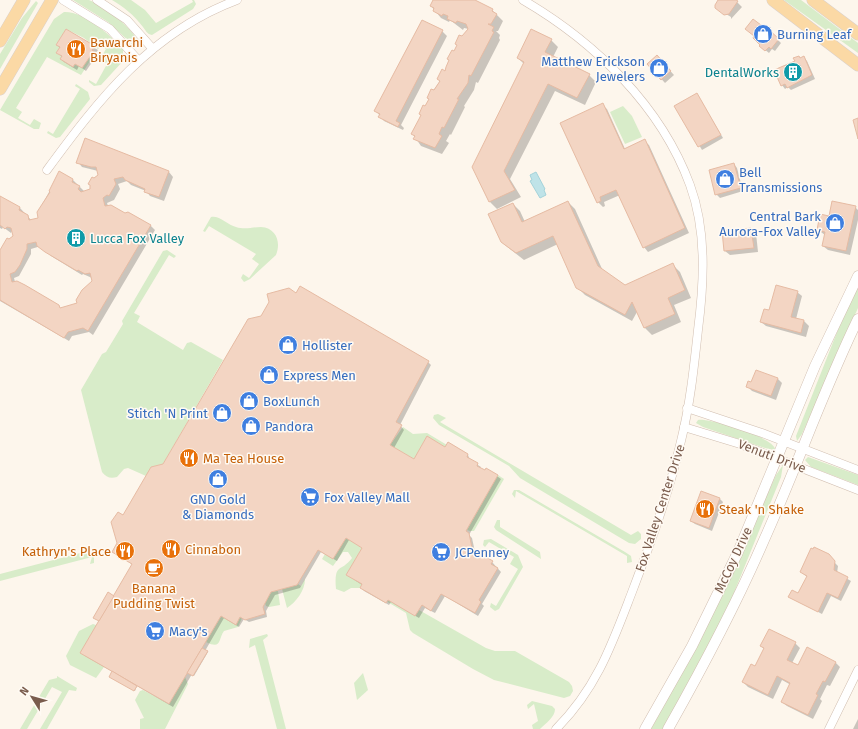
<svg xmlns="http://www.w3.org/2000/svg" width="858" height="729" viewBox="0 0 858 729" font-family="'Fira Sans',sans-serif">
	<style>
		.green { fill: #d8ecc9 }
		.water { fill: #bfe3e8; stroke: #a5d3da }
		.shadow { fill: #0003; fill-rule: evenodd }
		.building { fill: #f3d5c3; stroke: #e6bba3; fill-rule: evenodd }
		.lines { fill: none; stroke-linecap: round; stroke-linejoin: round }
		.minor-casing { stroke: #d1beb0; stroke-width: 9 }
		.tertiary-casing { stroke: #d1beb0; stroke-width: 11 }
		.primary-casing { stroke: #dad1cd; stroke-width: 13 }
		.minor { stroke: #fff; stroke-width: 8 }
		.tertiary { stroke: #fff; stroke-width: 10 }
		.primary { stroke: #fbd9a5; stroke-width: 12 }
		.labels { text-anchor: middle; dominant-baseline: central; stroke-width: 3; stroke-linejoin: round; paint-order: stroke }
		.shop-label { font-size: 13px; fill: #366cbe; stroke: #fffaf3; text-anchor: start }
		.food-label { font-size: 13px; fill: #c56008; stroke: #fffaf3; text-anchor: start }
		.culture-label { font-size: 13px; fill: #0d838f; stroke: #fffaf3; text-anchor: end }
		.street-label { font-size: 13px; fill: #7a5c4d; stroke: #fffaf3 }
	</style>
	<rect width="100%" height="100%" fill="#fdf6ec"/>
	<!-- green -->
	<g class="green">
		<path d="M73,0C78,0 84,0 89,0C103,5 138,31 139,46L133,45L108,22Z"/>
		<path d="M112,0H131L145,10L156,23L193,2L192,0H194L196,4L193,9L152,35C147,34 146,31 143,27C134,15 124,7 112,0Z"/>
		<path d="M784,0H801L858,43V53Z"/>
		<path d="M36,1L38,3L0,69V54L22,18Z"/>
		<path d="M64,12C84,11 110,35 123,49V61L101,85L94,86L89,82V80L96,84L107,64L100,59L106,49L101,46L98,49L84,38L66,29L56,45L60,47L56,53L62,56L60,59L73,67L75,64L82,68L89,56L92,58L81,75L47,57L16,108L22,112L18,118L30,125L34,119L41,123L39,129H34L0,110L54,19Z"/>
		<path d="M76,84L88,92L90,99L60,137L56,138L47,133L48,131L53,134L80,89L75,86Z"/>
		<path d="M623,106L632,116L642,137L625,144L610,112Z"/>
		<path d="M211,217C219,215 228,225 236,227C245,230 253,227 261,227C277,228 281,243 276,255L250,279L244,282L241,278L243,274L249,278L259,264L252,259L256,254L209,226L205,232L203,231Z"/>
		<path d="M167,250L176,256L174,258L169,255L134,313L140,316L137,322L183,350L187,343L191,342L223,360L163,464L151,467L146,476L128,468L124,469L117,477C110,479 106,477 102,472L81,390L102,354L106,352L123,324L122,321L163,251Z"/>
		<path d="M858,286V308L802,434L797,441L796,436L845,312Z"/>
		<path d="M438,414L446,418L440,422L631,535L638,531L641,534V539L635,544L629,543L520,478L509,466L439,425L433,418L434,415Z"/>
		<path d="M698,420C710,418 773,437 775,449L774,450L765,448L703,427L696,423Z"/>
		<path d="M403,427L413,434L427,433L447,445L445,447L427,436L414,459L390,445Z"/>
		<path d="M808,457L858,475V485L811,467L805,460Z"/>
		<path d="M783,465L781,477L729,605L704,654L663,729H651L682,673L725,590L776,475Z"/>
		<path d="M498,475L504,479L474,531H470L467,530Z"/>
		<path d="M514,490H519L625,552L631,556L632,562L627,563V556L516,491L515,498L512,494Z"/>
		<path d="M497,520H500V527L540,552L541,559L496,530L494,527Z"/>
		<path d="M346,538L362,548L346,575L362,584L360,588H351L344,592L336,589C334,562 341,573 352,558L348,552H343L333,566L322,559L325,554L333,559Z"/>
		<path d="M491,539L518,555L523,567L499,609L495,611L490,607L491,603L496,606L518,569L510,564L514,557L489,542L485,547L483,545L484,540Z"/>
		<path d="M84,552L94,557V563L90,564L92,557L0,581V574Z"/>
		<path d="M305,579C305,591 296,602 287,608L282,589L298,584L301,586Z"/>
		<path d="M278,591L280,605L269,607L266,606L265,603L271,592Z"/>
		<path d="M388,600L415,616L419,610L486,648L495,651H515L569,682L572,686L573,691L570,696L564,698L494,680L473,669L413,633L410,630L406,613L386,601Z"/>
		<path d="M221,616L242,618L238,627L224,631C218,639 222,650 206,642Z"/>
		<path d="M93,624L96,625L104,667L96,678L70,665L66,656L79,631Z"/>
		<path d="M267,634L268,636L263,640L286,729H277L255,645L249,648L250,639Z"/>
		<path d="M363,673L368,690L357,700L354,683Z"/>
		<path d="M57,676L77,688L76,691L69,690L47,729H40L62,692L52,687L27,729H20L49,680L57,678Z"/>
		<path d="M185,677L188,684L165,729H140V719L144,718L135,700L140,691L143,690L169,704Z"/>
		<path d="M532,701L552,706L555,709C555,717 546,723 540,729H533L532,725L538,721L534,704L528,709L527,705Z"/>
	</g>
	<!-- water -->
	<path class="water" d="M536,172L545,189L544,190L546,195L540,198L530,181L532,180L530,175Z"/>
	<!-- shadow -->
	<g class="shadow">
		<path d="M433,0H473L492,10L503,21L498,31H496L500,35L499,38L500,40L478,83L476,82L474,90L464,106L465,107L451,135L450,134L446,141L449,143L442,154L421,146L412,133L422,116L420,114L430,100L428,98L440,81L462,37L469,29L464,28L463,30L450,20L449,22L441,18L431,6Z"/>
		<path d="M720,0H735L742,7L731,19V17L716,8Z"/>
		<path d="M422,21L442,31L447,36L401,125L404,128L403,130L384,121L376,111Z"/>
		<path d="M766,28L781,43L775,51L772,49L769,53L764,49Z"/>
		<path d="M66,31L98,50L95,54L97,55L86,71L79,66L77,70L64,62L61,59L62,57L58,53L60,48L57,45Z"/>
		<path d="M551,40L558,47L553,57L589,75L596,82L585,105L555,91L510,179L521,197L497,209L490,202L473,167L524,64L518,58Z"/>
		<path d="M657,56L674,75L665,83L648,64Z"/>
		<path d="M804,58L807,61L815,79L791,90L788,87L785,89L782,85L796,61Z"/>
		<path d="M697,94L723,138L702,150L676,106Z"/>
		<path d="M602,105L607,109L625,149L644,141L649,145L689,233L648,252L644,247L620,195L604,202L605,206L603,207L598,202L561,124Z"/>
		<path d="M86,140L169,172L173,177L164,201L150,196L146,191L131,185L127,181L118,184L120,189L114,200L107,203L108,206L150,225L155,230L93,335L89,332L72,336L69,341L0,301V252L15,236L12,231L11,233L3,227L2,229L0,228V197L20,208L32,221L39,219L38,212L60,172L73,180L85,192L91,190L94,179L99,175L98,171L82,167L78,162ZM41,246L51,256L82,275L83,274L92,278L93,282L78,304L62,309L15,282L14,278L19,276L31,254V249Z"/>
		<path d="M734,164L737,168L743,191L720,198L716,194Z"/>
		<path d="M568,202L575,209L603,271L625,286L673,265L680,272L691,298L674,305L681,322L652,335L645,328L637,312L632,321L585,295L577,287L558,244L524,260L501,242L513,204L520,211L525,222Z"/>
		<path d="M855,207L858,210V220L850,255L828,250L823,246L825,235L818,230L830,217Z"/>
		<path d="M751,229L756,233L758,252L730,255L725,251Z"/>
		<path d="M797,292L802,296L796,319L804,321L809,326L806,337L766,326L761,322Z"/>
		<path d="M428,362L431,365L400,425L404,430L394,448L414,460L446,448L468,455L470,460L481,467L480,469L485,472L487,469L501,479L469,535L472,538L475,552L473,555L480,559L482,556L492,562L501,572L482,604L484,606L478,616L445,596L435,613L425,608L419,618L391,602L389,605L364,591L361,587L362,585L347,575L363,548L349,540L337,561L321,552L300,588L275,595L266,611L267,617L249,622L244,619L239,627L224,618L205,651L208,652L194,676L192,674L173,707L137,686L135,691L111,677L113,672L85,656L114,597L133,565L113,552L118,543L123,516L164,465Z"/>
		<path d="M778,379L782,383L776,400L752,391L747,386Z"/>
		<path d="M702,492L720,499L723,502L712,531L695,524L691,521Z"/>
		<path d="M829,557L838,566L837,573L851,581L841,601L831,596L822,614L789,597L799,594L807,577L801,572Z"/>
		<path d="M795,643L800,648L792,663L799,667L835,662L840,667L830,686L827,685L820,699L822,701L813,719L787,706L782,702L791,685L782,680L773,699L748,687L743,682L755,667L764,649L761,646Z"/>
		<path d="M858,719V729H853Z"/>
	</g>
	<!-- building -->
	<g class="building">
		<path d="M433,0H475L493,9L492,11L497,14L491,24H488L494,27L492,31L494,32L471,76L469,75L468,83L457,99H459L444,128L442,127L439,134L442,136L435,148L413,139L415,136L411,134L419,119L421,115L419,114L423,105L425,106L429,99L427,98L431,89L434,90L440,81L437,79L442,69L445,71L446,67L449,60L447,59L452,50L454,51L457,45L455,44L459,35L462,36L468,29L466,24L457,21L456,23L447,19L448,16L443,14L442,16L433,11L434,8L430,6Z"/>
		<path d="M718,0H736L738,1L729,14L724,15L715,8V5Z"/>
		<path d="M753,19L765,28L766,27L779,39L771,49L769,47L765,51L759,46L760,45L753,38L754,36L745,29Z"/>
		<path d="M422,20L443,30L396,121L400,123L398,127L378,117L380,114L374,111Z"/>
		<path d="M66,29L95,46L92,50L94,51L82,68L75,64L73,67L60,59L62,56L56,53L60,47L56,45Z"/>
		<path d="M531,29L552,39L545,52L590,74L577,98L548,84L504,171L515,190L489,202L472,167L524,62L517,58Z"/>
		<path d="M657,55L671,71L661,80L647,64Z"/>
		<path d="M799,56L800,58L804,56L812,75L787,88L785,84L781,86L774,70L795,61L793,58Z"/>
		<path d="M697,93L721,135L698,147L674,106Z"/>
		<path d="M603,103L624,149L645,139L685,228L643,248L616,190L600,197L601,201L597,203L560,123Z"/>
		<path d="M858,118V139L853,120Z"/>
		<path d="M85,138L169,171L159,197L144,192L145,189L125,180L123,177L114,179L116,184L109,196L107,195L103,198L105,206L111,205L125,213L128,212L151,225L88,331L83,328L68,332L64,338L0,300V250L7,238L9,239L13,236L11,228L7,227L5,229L0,225V196L20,207L19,210L28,215L29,220L38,218L37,212L50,192L49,191L59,171L73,179L72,182L80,186L78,189L81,192L90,189V185L88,184L92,177L94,178L98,175L96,167H91L76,163ZM36,242L37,246L45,252L77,271L78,270L85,274L90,273L92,281L82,290L76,300L77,303L60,308L59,305L25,285L17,281L12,282L10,274L15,272L20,265L27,249V244Z"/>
		<path d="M734,163L741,188L715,195L709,170Z"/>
		<path d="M568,201L598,266L625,285L673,263L685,290L668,298L675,314L644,328L632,302L625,315L576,288L553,236L516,253L501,242L488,214L513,203L522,222Z"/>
		<path d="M832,201L856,206L846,251L822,246L825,232L817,230L820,214L829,216Z"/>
		<path d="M751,228L754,248L724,251L722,231Z"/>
		<path d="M776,285L798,291L791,317L804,320L801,333L760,322L764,309L769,310Z"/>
		<path d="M300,286L429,361L396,422L402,425L390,445L414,459L427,436L445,447L448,442L468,454L467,457L478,463L477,466L485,470L486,468L498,475L466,531L469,533L472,548L470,552L480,557L482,555L493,561L491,564L498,568L479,600L481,602L475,613L441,594L431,611L422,605L415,616L388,600L386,603L369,593L360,588L362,584L346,575L362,548L346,538L333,559L318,550L297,585L271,592L263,607L265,614L245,620L240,617L236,625L221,616L169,704L80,653L132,564L112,552L117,543L111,522L118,512L123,515L151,467L163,464L248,319L261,316L269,302L267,294L289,288L296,293Z"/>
		<path d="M756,370L778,378L771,396L746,387L748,381L751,382Z"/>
		<path d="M701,491L720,498L709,528L690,521Z"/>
		<path d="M814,547L829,554L835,561L834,570L848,577L838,598L827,593L818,612L788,597L792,590L798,593L807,576L800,572L811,548L813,549Z"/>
		<path d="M108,592L114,596L99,621L93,618Z"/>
		<path d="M769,629L796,642L787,660L798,665L807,647L836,662L825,682L823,681L816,694L818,695L808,715L781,702L790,683L777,676L768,695L742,682L751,664L755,666L764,648L760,646Z"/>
		<path d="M202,648L208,651L193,676L187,673Z"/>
		<path d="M112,671L137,686L134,691L109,677Z"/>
	</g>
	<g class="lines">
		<!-- minor casing -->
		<g class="minor-casing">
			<g id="minor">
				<path d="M63,0L110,29L138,60"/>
				<path d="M97,0L127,20L152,48"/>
				<path d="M523,0C595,42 661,106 690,185C707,231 704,283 698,330C694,367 690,405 681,441C669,493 651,542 632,592C612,644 597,688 556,729"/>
				<path d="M47,170C99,99 151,32 237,0"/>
				<path d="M687,408L762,433L858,470"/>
				<path d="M684,427L740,444L858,490"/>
				<path d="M829,729L858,670"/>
			</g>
		</g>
		<!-- tertiary casing -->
		<g class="tertiary-casing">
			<g id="tertiary">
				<path d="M645,729L692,646L738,552L815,366L858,276"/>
				<path d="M668,729C703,667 736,605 764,540C797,467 823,391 858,319"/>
			</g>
		</g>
		<!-- primary casing -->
		<g class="primary-casing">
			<g id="primary">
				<path d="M773,0L858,65"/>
				<path d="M813,0L858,34"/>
				<path d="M0,41L24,0"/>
				<path d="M0,89L52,0"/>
			</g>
		</g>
		<!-- minor -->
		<use href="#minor" class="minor"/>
		<!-- tertiary -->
		<use href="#tertiary" class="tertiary"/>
		<!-- primary -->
		<use href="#primary" class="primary"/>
	</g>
	<!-- icons -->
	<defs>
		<g id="shop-disc" transform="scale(1)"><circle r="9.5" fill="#3f7fe0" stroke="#fffaf3"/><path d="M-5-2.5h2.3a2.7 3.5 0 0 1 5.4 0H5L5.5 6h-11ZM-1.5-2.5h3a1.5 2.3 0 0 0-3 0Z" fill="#fff"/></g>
		<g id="restaurant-disc" transform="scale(1)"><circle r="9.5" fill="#e8710a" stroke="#fffaf3"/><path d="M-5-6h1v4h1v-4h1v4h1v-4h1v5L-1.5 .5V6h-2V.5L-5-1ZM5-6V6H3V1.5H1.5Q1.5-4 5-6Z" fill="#fff"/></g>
		<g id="building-disc" transform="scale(1)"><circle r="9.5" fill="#0f9aa8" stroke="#fffaf3"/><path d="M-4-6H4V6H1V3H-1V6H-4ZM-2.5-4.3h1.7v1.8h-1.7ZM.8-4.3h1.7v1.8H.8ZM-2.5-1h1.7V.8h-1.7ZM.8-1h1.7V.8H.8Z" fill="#fff"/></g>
		<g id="supermarket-disc" transform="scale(1)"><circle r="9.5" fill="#3f7fe0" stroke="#fffaf3"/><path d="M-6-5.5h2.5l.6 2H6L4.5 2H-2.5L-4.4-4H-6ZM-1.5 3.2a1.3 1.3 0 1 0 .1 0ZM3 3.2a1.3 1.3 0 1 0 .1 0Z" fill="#fff"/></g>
		<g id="cafe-disc" transform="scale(1)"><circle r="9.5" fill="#e8710a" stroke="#fffaf3"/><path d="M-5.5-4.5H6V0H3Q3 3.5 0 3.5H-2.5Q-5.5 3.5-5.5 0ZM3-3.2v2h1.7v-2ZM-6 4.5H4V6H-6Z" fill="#fff"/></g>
	</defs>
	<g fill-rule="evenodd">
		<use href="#shop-disc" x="763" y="34"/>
		<use href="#restaurant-disc" x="76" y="49"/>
		<use href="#shop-disc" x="659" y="68"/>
		<use href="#building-disc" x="793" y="72"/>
		<use href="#shop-disc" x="725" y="179"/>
		<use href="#shop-disc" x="835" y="223"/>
		<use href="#building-disc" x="76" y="238"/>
		<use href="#shop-disc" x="288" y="345"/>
		<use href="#shop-disc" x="269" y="375"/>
		<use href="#shop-disc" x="249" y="401"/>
		<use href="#shop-disc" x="222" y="413"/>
		<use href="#shop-disc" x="251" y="426"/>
		<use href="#restaurant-disc" x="189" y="458"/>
		<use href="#shop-disc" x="218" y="479"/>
		<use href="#supermarket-disc" x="310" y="497"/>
		<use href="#restaurant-disc" x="705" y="509"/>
		<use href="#restaurant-disc" x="171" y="549"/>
		<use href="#restaurant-disc" x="125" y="551"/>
		<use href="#supermarket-disc" x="441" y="552"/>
		<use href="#cafe-disc" x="154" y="568"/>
		<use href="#supermarket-disc" x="155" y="631"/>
	</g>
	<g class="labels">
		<!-- shop labels -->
		<g class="shop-label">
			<text x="777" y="34">Burning Leaf</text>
			<text x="645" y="61" text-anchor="end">Matthew Erickson<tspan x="645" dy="15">Jewelers</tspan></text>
			<text x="739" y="172">Bell<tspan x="739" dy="15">Transmissions</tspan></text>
			<text x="821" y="216" text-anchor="end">Central Bark<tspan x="821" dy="15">Aurora-Fox Valley</tspan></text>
			<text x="302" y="345">Hollister</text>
			<text x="283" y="375">Express Men</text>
			<text x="263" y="401">BoxLunch</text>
			<text x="208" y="413" text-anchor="end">Stitch 'N Print</text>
			<text x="265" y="426">Pandora</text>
			<text x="324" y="497">Fox Valley Mall</text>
			<text x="218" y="499" text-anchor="middle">GND Gold<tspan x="218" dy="15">&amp; Diamonds</tspan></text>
			<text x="455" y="552">JCPenney</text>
			<text x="169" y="631">Macy's</text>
		</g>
		<!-- food labels -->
		<g class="food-label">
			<text x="90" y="42">Bawarchi<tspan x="90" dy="15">Biryanis</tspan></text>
			<text x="203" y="458">Ma Tea House</text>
			<text x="719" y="509">Steak 'n Shake</text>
			<text x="185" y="549">Cinnabon</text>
			<text x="111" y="551" text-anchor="end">Kathryn's Place</text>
			<text x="154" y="588" text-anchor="middle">Banana<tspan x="154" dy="15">Pudding Twist</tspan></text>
		</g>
		<!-- culture labels -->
		<g class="culture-label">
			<text x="779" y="72">DentalWorks</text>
			<text x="90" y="238" text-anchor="start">Lucca Fox Valley</text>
		</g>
		<!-- street labels -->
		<g class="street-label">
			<text transform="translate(772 456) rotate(21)">Venuti Drive</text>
			<text transform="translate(660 508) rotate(-72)">Fox Valley Center Drive</text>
			<text transform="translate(733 560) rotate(-65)">McCoy Drive</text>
		</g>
	</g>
	<!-- north arrow -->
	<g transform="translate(32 697) rotate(307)" stroke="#fffaf3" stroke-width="3" paint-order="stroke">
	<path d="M0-3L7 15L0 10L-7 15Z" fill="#7a5c4d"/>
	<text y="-6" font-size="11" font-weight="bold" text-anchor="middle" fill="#7a5c4d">N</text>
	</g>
</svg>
